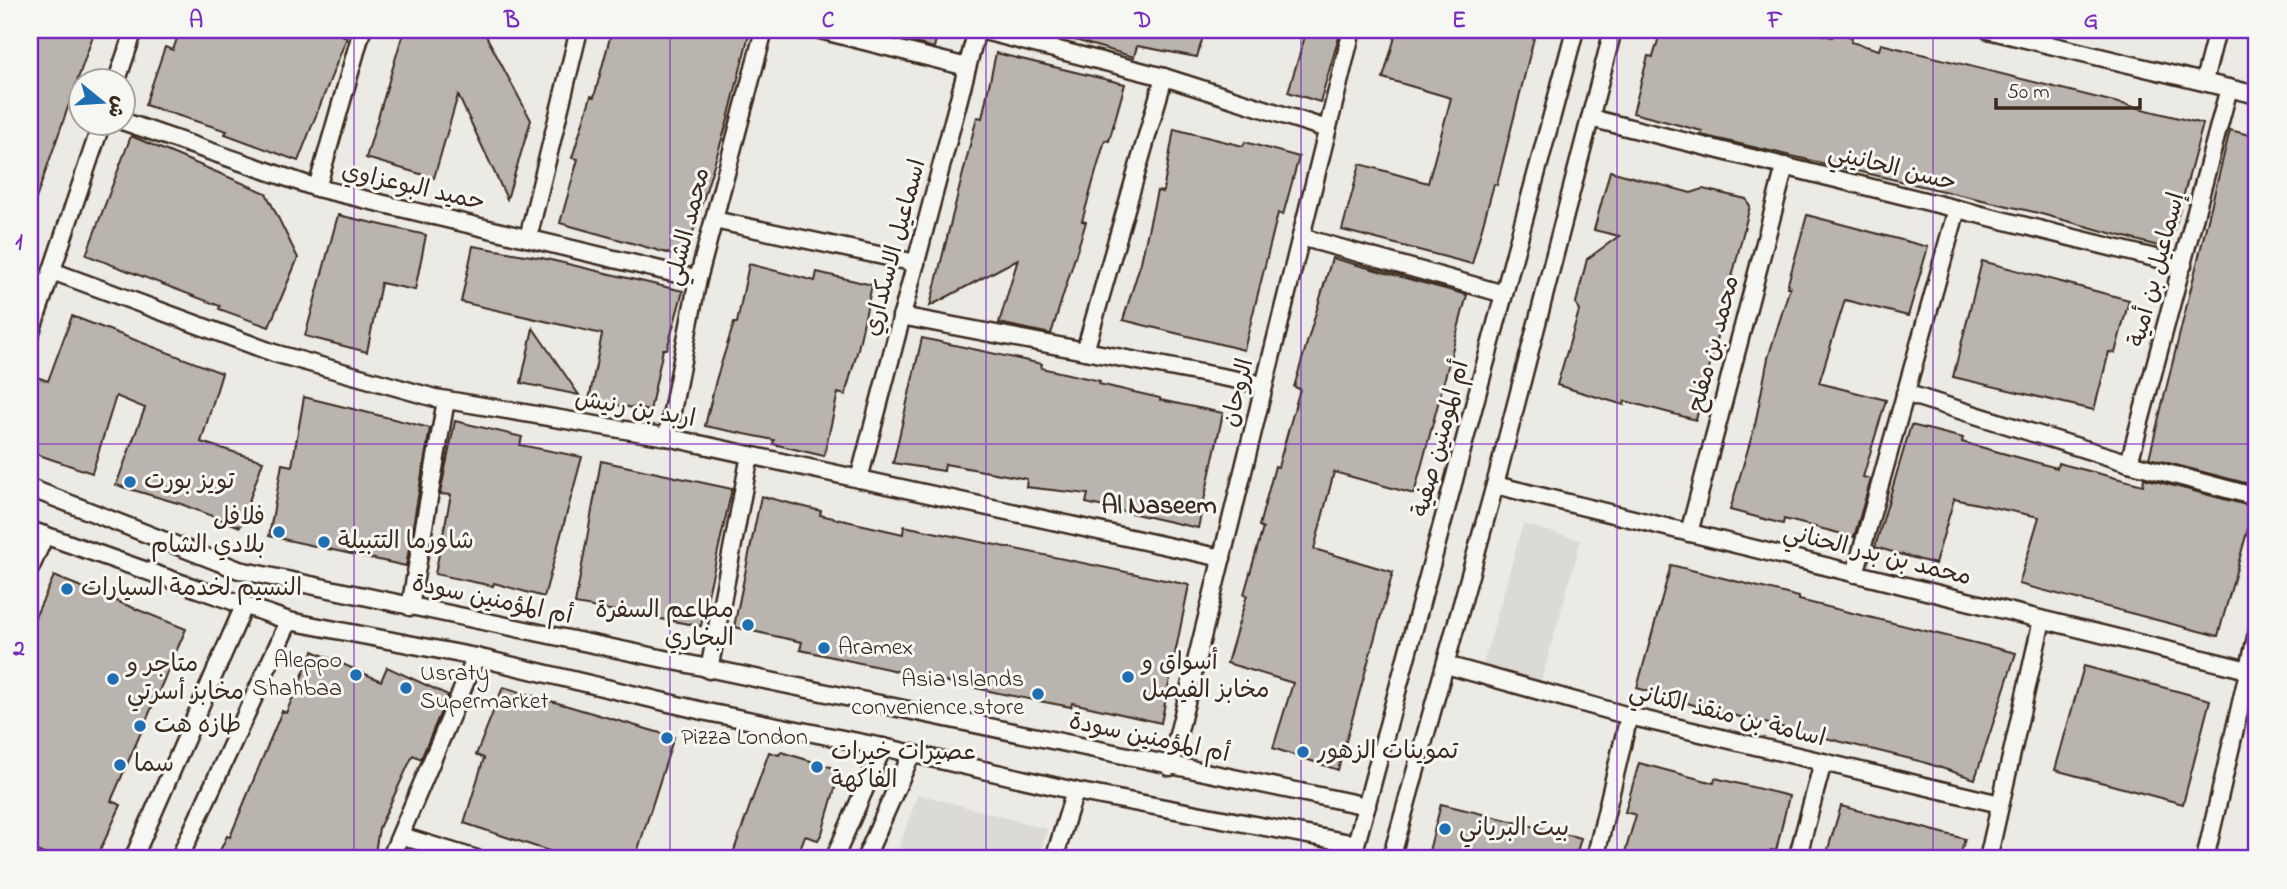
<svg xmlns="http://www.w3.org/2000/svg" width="2287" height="889" viewBox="0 0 2287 889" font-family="'Indie Flower','Playpen Sans Arabic',sans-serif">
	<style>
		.built { fill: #dcdad4 }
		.building { fill: #bab4ae; stroke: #3b2a1e; stroke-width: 2 }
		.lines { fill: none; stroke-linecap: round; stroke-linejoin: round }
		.street-casing { stroke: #3b2a1e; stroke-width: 21 }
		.street { stroke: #f6f6f2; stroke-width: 16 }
		.grid { fill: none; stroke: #7b2cbf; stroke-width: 2; stroke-opacity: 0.55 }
		.poi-dot { fill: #1f6fb2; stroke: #f6f6f2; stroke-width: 2.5 }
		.labels { text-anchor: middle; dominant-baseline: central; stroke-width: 6; stroke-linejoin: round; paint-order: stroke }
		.street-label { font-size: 24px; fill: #3b2a1e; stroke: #f6f6f2 }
		.poi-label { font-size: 24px; fill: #3b2a1e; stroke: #f6f6f2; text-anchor: start }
		.neighbourhood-label { font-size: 26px; font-weight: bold; fill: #3b2a1e; stroke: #f6f6f2 }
		.neatline { fill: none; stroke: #7b2cbf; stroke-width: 2.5 }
		.grid-label { font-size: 23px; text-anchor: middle; font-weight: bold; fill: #7b2cbf }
	</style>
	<rect width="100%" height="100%" fill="#ebeae5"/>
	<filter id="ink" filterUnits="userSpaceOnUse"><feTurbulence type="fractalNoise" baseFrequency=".0143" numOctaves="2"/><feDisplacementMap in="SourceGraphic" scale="14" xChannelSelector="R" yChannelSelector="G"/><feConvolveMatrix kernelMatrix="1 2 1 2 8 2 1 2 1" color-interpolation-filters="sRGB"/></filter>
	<g filter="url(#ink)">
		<!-- built -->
		<g class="built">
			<path d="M1523,524L1581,540L1541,681L1483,665Z"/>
			<path d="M918,794L1047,829L1039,859H895Z"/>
		</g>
		<!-- building -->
		<g class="building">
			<path d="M30,30H95L31,213H30Z"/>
			<path d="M180,30H328L347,37L298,161L225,134L227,131L145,105L165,47L173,50Z"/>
			<path d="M404,30H483L531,120L507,199L458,95L434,178L366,158Z"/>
			<path d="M612,30H750L727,123L685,258L560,223L578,159L572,158L591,96L594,97Z"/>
			<path d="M880,30H938L934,48L880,34Z"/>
			<path d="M1055,30H1205L1197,57L1137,46L1134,57L1054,34Z"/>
			<path d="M1307,30H1341L1320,102L1288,92Z"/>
			<path d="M1397,30H1536L1497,185L1494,184L1472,264L1342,230L1360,164L1428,183L1451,98L1383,78Z"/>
			<path d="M1661,30H1806L1832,37L1833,32L1852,37L1851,42L1879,50L1881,44L2203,124L2169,249L2034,212L1701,135L1702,131L1633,113L1648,56L1653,57Z"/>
			<path d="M996,53L1125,84L1109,141L1105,140L1082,221L1086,222L1051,334L999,323L1018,259L930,306L977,117L982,118Z"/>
			<path d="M1174,129L1243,146L1245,142L1299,157L1283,215L1278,213L1244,350L1123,320L1141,262L1157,191L1163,192Z"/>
			<path d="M2230,130L2257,137V486L2149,458Z"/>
			<path d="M131,136L266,193L298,258L269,327L219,309L220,306L86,255Z"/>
			<path d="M1610,171L1691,193L1703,189L1746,199L1750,206L1696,420L1625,401L1624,405L1557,385L1579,311L1576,303L1587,259L1619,236L1594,230Z"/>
			<path d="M338,215L426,235L415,290L381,283L367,352L305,336Z"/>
			<path d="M1807,215L1928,247L1908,316L1845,300L1819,383L1886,400L1863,477L1871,479L1854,537L1784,519L1783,524L1730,510L1755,425L1768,358L1790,287H1787Z"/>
			<path d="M473,246L542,258L683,291L667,349H663L650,411L589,400L602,334L461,302Z"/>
			<path d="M1332,258L1467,295L1414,494L1334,472L1314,549L1393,572L1338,770L1273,748L1293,683L1227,663L1247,595L1244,594L1263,528L1259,526L1275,466L1278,467L1300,389L1294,387Z"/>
			<path d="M1982,261L2129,300L2115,353L2109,352L2094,410L1953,377Z"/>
			<path d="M749,264L815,281L817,272L872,285L858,349L845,395L838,393L824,456L773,444L774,440L705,426L716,380L734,323H737Z"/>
			<path d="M72,316L222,373L201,442L263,461L240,527L181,504L116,485L145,408L116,396L92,473L30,452V398L37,377L48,381Z"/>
			<path d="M533,328L579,395L521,383Z"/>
			<path d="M922,338L1042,364L1041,368L1100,381L1099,384L1160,398V400L1223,413L1198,528L1086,503L1088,494L1026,487L1027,479L945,464L944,471L893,463Z"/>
			<path d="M304,397L430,428L406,566L269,536L282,464L292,466Z"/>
			<path d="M455,421L522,437L520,445L582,457L544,597L494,583L493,586L435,574L451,495L440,494Z"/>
			<path d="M1911,425L1963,438L1962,442L2057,468L2058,463L2143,485L2144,478L2254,507L2218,636L2019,584L2039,517L1954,499L1935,564L1875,547Z"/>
			<path d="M601,461L732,489L701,626L575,604Z"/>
			<path d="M761,496L821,511L820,515L903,534L904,526L1189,585L1161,723L1072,703L1071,707L1008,695L800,650L802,642L734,627Z"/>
			<path d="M1671,565L1799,597V600L2016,653L1975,779L1923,762L1704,708L1637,688Z"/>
			<path d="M54,576L186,629L111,801L121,805L96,859H55L30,848V628Z"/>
			<path d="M313,651L381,681L387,667L448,695L421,759L413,755L379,828L374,859H216L227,836L230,837L282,711L286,713Z"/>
			<path d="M2084,666L2210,700L2183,804L2055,770Z"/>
			<path d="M503,687L674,737L635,859H573L464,823L484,758L476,755Z"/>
			<path d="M769,752L779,755L781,752L837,769L834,777L838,778L822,833L818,840L805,836L796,859H731Z"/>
			<path d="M1639,763L1714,783L1715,778L1789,796L1776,851L1771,850L1769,859H1623L1636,815L1625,812Z"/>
			<path d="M1441,804L1581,838L1575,859H1427Z"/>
			<path d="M1841,806L1965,839L1959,859H1825Z"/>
		</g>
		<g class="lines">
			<!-- street casing -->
			<g class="street-casing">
				<g id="street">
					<path d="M820,30L967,67"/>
					<path d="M980,30L1164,77L1327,129"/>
					<path d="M1988,30L2257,95"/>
					<path d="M117,80L134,30"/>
					<path d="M2204,81L2217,30"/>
					<path d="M1590,118L2183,265"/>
					<path d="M122,121L317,188L698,279"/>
					<path d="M317,188L362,30"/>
					<path d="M714,220L916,263"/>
					<path d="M1301,237L1504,294"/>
					<path d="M528,238L579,30"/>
					<path d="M52,271L274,353L435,398L667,437L1222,558"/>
					<path d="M901,316L1264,385"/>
					<path d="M30,335L102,122"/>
					<path d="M1085,351L1164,77"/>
					<path d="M1905,393L2129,463L2257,497"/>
					<path d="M667,437L698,279L764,30"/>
					<path d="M2129,463L2229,88"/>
					<path d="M859,479L977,30"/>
					<path d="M1495,485L2248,670"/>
					<path d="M30,488L239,570L1367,806"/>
					<path d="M30,530L289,621L476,657L707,712L883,747L1075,791L1355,844"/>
					<path d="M1689,533L1785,166"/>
					<path d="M30,569L45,535"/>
					<path d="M1855,574L1957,209"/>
					<path d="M410,607L446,400"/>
					<path d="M1446,665L1629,716L2000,804"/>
					<path d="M709,670L750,455"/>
					<path d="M1170,767L1352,30"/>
					<path d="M401,836L477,859"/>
					<path d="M133,859L244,606"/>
					<path d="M179,859L289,621"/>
					<path d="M390,859L476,657"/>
					<path d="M834,859L883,747"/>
					<path d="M865,859L912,753"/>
					<path d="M1054,859L1075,791"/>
					<path d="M1352,859L1575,30"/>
					<path d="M1391,859L1495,485L1613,30"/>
					<path d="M1595,859L1629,716"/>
					<path d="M1797,859L1823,762"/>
					<path d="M1988,859L2042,620"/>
					<path d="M2205,859L2257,633"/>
				</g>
			</g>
			<!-- street -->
			<use href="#street" class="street"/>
		</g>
	</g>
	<!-- grid -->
	<path class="grid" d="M354,30V859M670,30V859M986,30V859M1301,30V859M1617,30V859M1933,30V859M30,444H2257"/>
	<!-- markers -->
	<g class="poi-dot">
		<circle cx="130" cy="482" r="7"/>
		<circle cx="279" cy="532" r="7"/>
		<circle cx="324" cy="542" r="7"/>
		<circle cx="67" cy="589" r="7"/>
		<circle cx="748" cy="625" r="7"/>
		<circle cx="824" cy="648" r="7"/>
		<circle cx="356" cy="675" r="7"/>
		<circle cx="1128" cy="677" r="7"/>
		<circle cx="113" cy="679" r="7"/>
		<circle cx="406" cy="688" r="7"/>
		<circle cx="1038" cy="694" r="7"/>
		<circle cx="140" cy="726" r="7"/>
		<circle cx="667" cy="738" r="7"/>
		<circle cx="1303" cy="752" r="7"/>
		<circle cx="120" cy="765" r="7"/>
		<circle cx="817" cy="767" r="7"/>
		<circle cx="1445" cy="829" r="7"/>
	</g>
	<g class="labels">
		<!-- street labels -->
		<g class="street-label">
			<text transform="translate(1892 169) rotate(14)">حسن الحانيني</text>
			<text transform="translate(413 188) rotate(13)">حميد البوعزاوي</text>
			<text transform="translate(689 227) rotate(-76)">محمد الشلي</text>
			<text transform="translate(896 248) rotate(-75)">اسماعيل الاسكداري</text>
			<text transform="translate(2158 270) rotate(-75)">إسماعيل بن أمية</text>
			<text transform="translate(1715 344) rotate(-75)">محمد بن مفلح</text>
			<text transform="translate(1239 393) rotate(-76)">الروحان</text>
			<text transform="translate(635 410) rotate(10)">اربد بن رنيش</text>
			<text transform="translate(1442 439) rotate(-75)">أم المومنين صفية</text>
			<text transform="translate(1877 556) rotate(14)">محمد بن بدر الحناني</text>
			<text transform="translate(492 601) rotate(12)">أم المؤمنين سودة</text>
			<text transform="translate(1727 716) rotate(14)">اسامة بن منقذ الكناني</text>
			<text transform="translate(1149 739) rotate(12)">أم المؤمنين سودة</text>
		</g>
		<!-- poi labels -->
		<g class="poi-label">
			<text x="144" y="482">تويز بورت</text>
			<text x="265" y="518" text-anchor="end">فلافل<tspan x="265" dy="28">بلادي الشام</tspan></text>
			<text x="338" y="542">شاورما التتبيلة</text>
			<text x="81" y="589">النسيم لخدمة السيارات</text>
			<text x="734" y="611" text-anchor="end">مطاعم السفرة<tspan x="734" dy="28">البخاري</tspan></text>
			<text x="838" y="648">Aramex</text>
			<text x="342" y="661" text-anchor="end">Aleppo<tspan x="342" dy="28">Shahbaa</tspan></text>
			<text x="1142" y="663">أسواق و<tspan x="1142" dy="28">مخابز الفيصل</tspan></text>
			<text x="127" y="665">متاجر و<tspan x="127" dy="28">مخابز أسرتي</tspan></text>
			<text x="420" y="674">Usraty<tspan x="420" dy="28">Supermarket</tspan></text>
			<text x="1024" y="680" text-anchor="end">Asia Islands<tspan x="1024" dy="28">convenience store</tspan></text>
			<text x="154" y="726">طازه هت</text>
			<text x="681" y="738">Pizza London</text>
			<text x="1317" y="752">تموينات الزهور</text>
			<text x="831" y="753">عصيرات خيرات<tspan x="831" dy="28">الفاكهة</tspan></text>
			<text x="134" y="765">سما</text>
			<text x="1459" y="829">بيت البرياني</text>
		</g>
		<!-- neighbourhood labels -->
		<g class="neighbourhood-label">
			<text x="1159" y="507">Al Naseem</text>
		</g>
	</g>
	<!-- margin -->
	<rect width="2287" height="889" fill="none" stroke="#f6f6f2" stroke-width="77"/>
	<!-- north arrow -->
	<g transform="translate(102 102) rotate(108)"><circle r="33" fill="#f6f6f2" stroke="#aba49d" stroke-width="2"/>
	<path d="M0-5L12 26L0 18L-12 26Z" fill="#1f6fb2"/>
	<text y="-10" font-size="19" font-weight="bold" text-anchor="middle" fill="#3b2a1e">ش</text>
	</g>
	<!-- scale -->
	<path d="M1996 98v10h144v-10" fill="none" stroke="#3b2a1e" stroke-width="3.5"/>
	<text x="2007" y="98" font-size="21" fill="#3b2a1e" stroke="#f6f6f2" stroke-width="5" paint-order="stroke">50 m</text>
	<rect x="38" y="38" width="2210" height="812" class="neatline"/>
	<g class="grid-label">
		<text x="196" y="27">A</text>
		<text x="512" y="27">B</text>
		<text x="828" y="27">C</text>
		<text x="1143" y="27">D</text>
		<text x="1459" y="27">E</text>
		<text x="1775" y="27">F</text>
		<text x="2091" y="27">G</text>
		<text x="19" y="249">1</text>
		<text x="19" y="655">2</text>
	</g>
</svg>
